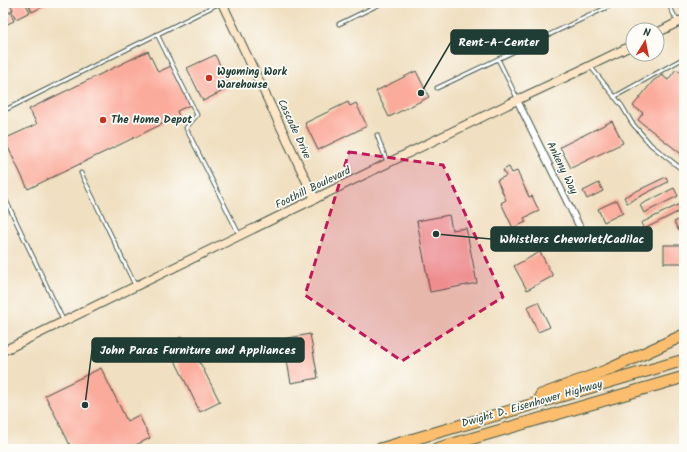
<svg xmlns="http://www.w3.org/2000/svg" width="687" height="452" viewBox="0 0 687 452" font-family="Kalam,sans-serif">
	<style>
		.building { fill: #fbab9b }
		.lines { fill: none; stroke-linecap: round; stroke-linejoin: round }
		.lane-casing { stroke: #3e5549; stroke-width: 5 }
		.street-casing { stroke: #3e5549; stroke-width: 8 }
		.secondary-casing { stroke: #3e5549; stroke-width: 10 }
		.highway-casing { stroke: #3e5549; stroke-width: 13 }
		.lane { stroke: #fff; stroke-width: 3 }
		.street { stroke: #fff; stroke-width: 6 }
		.secondary { stroke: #fde5c5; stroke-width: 8 }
		.highway { stroke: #fbbe6e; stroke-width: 11 }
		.marked { fill: #c2185b; fill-opacity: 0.2; stroke: #c2185b; stroke-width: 3; stroke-dasharray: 8 5; stroke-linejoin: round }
		.poi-dot { fill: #c8321e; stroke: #fdfcf7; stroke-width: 1.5 }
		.labels { text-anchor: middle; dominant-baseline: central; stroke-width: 3.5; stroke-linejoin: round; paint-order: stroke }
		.poi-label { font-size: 11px; font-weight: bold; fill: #1f3d34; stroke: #fdfcf7; text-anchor: start }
		.street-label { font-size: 11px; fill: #1f3d34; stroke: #fdfcf7 }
		.leader { fill: none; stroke: #1f3d34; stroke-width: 1.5 }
		.callout-dot { fill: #1f3d34; stroke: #fdfcf7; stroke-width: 1.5 }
		.callout { fill: #1f3d34; stroke: #1f3d34; stroke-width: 1.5 }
		.callout-label { font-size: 12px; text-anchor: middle; font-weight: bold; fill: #fff }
	</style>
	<rect width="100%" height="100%" fill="#fdfcf7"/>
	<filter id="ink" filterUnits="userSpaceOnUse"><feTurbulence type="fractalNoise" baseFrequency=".025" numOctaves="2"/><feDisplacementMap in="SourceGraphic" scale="8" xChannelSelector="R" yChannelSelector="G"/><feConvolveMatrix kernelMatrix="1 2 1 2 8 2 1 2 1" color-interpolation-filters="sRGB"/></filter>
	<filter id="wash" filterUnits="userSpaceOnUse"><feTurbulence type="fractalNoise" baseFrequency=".012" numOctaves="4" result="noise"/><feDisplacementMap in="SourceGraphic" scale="16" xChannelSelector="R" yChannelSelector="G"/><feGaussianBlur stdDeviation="0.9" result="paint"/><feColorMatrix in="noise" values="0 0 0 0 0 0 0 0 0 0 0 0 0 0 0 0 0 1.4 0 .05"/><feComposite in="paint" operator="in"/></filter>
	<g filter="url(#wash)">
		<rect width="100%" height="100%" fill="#f0dfc0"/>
		<g id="blocks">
			<!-- building -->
			<g class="building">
				<path d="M10,3H23L24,4L25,3L30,12L16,19L11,10H13Z"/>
				<path d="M28,3H45L46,5L32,12Z"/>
				<path d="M5,6L8,12H10L14,21L3,26V7Z"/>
				<path d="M148,51L158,72L171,66L190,105L177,111L179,116L28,189L4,139L37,124L29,109Z"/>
				<path d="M215,55L231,87L203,101L187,68Z"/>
				<path d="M676,69L684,75V156L638,120L643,113L633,106L653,81L662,75L668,80Z"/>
				<path d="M416,71L429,97L389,117L376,91Z"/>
				<path d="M348,102L350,106L356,103L367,126L318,150L305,123Z"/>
				<path d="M612,121L623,143L571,168L560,147Z"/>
				<path d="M509,167L512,173L517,171L529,197L532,196L539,211L524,218L526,222L513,228L501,203L506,200L497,180L506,176L503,170Z"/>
				<path d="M666,177L668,182L627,203L624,197Z"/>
				<path d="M599,183L603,191L587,199L583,191Z"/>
				<path d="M674,188L678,196L644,213L640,205Z"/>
				<path d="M617,200L623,213L604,222L598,209Z"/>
				<path d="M684,202V209L644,229L641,223Z"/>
				<path d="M449,215L452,230L466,228L477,283L430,292L417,221Z"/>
				<path d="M684,217V228L679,231L674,222Z"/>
				<rect x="664" y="245" width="20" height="18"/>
				<path d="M540,252L553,276L527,290L514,266Z"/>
				<path d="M538,302L550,327L538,332L527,307Z"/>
				<path d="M310,334L318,378L291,383L283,339Z"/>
				<path d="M181,337L188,350L192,347L220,402L200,412L167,344Z"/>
				<path d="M101,368L127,421L139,415L150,438L128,449H72L45,395Z"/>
			</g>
		</g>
	</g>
	<g filter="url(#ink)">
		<use href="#blocks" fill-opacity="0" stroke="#3e5549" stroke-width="1"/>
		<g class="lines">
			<!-- lane casing -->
			<g class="lane-casing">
				<g id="lane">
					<path d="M668,3L677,21"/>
					<path d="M680,3L684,11"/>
					<path d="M339,24L382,3"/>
					<path d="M157,34L197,115L186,128L239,234"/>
					<path d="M498,59L517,98"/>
					<path d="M590,66L622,106L632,123L651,145L684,171"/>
					<path d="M437,88L616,3"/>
					<path d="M614,97L684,58"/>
					<path d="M3,111L220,3"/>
					<path d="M377,135L387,162"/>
					<path d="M81,173L135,285"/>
					<path d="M3,194L63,320"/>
				</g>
			</g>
			<!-- street casing -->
			<g class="street-casing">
				<path id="street" d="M517,100L588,244"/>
			</g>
			<!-- secondary casing -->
			<g class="secondary-casing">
				<g id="secondary">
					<path d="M222,3L315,199"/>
					<path d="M657,33L684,19"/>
					<path d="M3,351L517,100L581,70L633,45"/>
				</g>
			</g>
			<!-- highway casing -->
			<g class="highway-casing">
				<g id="highway">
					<path d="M541,395L608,370L684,335"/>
					<path d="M380,449L684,360"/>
					<path d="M436,449L684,377"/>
				</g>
			</g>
			<!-- lane -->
			<use href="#lane" class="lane"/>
			<!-- street -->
			<use href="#street" class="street"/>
			<!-- secondary -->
			<use href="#secondary" class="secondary"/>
			<!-- highway -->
			<use href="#highway" class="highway"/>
		</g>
	</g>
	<!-- marked area -->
	<path class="marked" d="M349,152L443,165L503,297L402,361L305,295Z"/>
	<!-- markers -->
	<g class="poi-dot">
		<circle cx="209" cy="78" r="4"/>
		<circle cx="103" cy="120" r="4"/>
	</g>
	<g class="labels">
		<!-- poi labels -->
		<g class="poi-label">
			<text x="217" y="72">Wyoming Work<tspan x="217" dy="13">Warehouse</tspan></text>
			<text x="111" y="120">The Home Depot</text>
		</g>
		<!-- street labels -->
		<g class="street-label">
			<text transform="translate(294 129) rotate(65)">Cascade Drive</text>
			<text transform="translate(562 168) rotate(64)">Ankeny Way</text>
			<text transform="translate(313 188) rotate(-26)">Foothill Boulevard</text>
			<text transform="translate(532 404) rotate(-16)">Dwight D. Eisenhower Highway</text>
		</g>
	</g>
	<!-- callouts -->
	<path class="leader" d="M421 93L451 42M436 234L491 239M85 405L92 350"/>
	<g class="callout-dot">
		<circle cx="421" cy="93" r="4"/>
		<circle cx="436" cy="234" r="4"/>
		<circle cx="85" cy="405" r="4"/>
	</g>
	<g class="callout">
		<rect x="451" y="30" width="97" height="24" rx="4"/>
		<rect x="491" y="227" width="161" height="24" rx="4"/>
		<rect x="92" y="338" width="212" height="24" rx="4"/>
	</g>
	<g class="callout-label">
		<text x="499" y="46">Rent-A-Center</text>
		<text x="572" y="243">Whistlers Chevorlet/Cadilac</text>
		<text x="198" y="354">John Paras Furniture and Appliances</text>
	</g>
	<!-- margin -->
	<rect width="687" height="452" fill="none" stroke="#fdfcf7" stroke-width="16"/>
	<!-- north arrow -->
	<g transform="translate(645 42) rotate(10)"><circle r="19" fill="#fdfcf7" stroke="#a4b0a9"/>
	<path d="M0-3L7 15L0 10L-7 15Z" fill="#c8321e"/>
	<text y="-6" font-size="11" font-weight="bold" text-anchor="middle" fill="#1f3d34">N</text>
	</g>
</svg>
